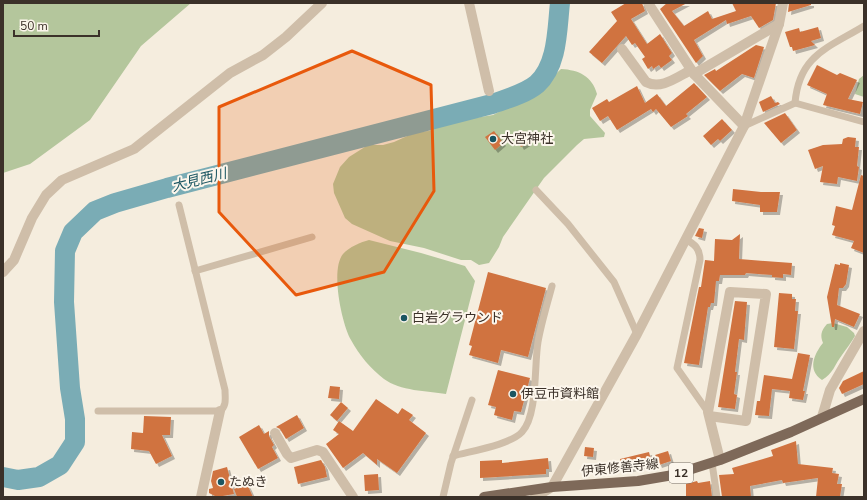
<svg xmlns="http://www.w3.org/2000/svg" width="867" height="500" viewBox="0 0 867 500" font-family="'Nunito Sans','Noto Sans JP',sans-serif">
	<style>
		.green { fill: #b4c69c }
		.lines { fill: none; stroke-linecap: round; stroke-linejoin: round }
		.river { stroke: #7aacb5; stroke-width: 20 }
		.building { fill: #d07341; filter: url(#shadow) }
		.lane { stroke: #cfbea9; stroke-width: 7 }
		.street { stroke: #cfbea9; stroke-width: 10 }
		.primary { stroke: #7e6959; stroke-width: 10 }
		.marked { fill: #e8590c; fill-opacity: 0.2; stroke: #e8590c; stroke-width: 3; stroke-linejoin: round }
		.poi-dot { fill: #1a5561; stroke: #fcf6ec; stroke-width: 1.5 }
		.labels { text-anchor: middle; dominant-baseline: central; stroke-width: 4; stroke-linejoin: round; paint-order: stroke }
		.shield { fill: #fcf6ec; stroke: #756c64; stroke-width: 1 }
		.shield-label { font-size: 12px; font-weight: bold; fill: #3b3129 }
		.poi-label { font-size: 13px; fill: #3b3129; stroke: #fcf6ec; text-anchor: start }
		.street-label { font-size: 13px; fill: #3b3129; stroke: #fcf6ec }
		.water-label { font-size: 14px; font-style: italic; fill: #1a5561; stroke: #fcf6ec }
	</style>
	<defs>
		<filter id="shadow"><feDropShadow dx="3" dy="3" stdDeviation="0" flood-color="#0004"/></filter>
	</defs>
	<rect width="100%" height="100%" fill="#f5edde"/>
	<!-- green -->
	<g class="green">
		<path d="M3,3H191L141,46L90,120L30,164L3,173Z"/>
		<path d="M561,69C579,70 592,76 597,94L590,110V116L605,133L604,137L584,139L577,145L544,178L503,237L499,247L489,263L479,265L471,260H461L424,248L390,241L352,224L345,218L334,193L333,184L340,167L349,157L368,145H383L394,142L416,132L429,131L453,120L468,119L493,115L535,93Z"/>
		<path d="M864,75V97L855,94L859,79Z"/>
		<path d="M369,240L421,253L465,266L475,281L446,394C427,391 400,391 384,379C371,369 359,355 351,340C342,324 330,270 343,254C349,247 361,242 369,240Z"/>
		<path d="M833,323L847,327L854,333L855,336C851,343 846,349 842,355C835,364 833,374 822,380C807,370 814,354 823,343C820,335 821,331 827,324Z"/>
	</g>
	<g class="lines">
		<!-- river -->
		<path class="river" d="M3,477L18,480L39,477L60,465L75,442V419L70,388L64,302L65,251L73,232L95,211L115,203L167,188L492,104C506,99 525,94 537,84C558,65 557,29 560,3"/>
	</g>
	<!-- building -->
	<g class="building">
		<path d="M626,3H642L645,11L631,19L647,44L660,34L672,53L669,56L672,60L661,68L659,65L653,69L652,66L648,69L642,59L645,57L635,43L632,45L626,36L602,63L589,52L617,21L611,12Z"/>
		<path d="M667,3H687L672,11L684,26L708,11L712,19L736,11L732,3H776L773,20L759,28L751,16L727,24L726,20L694,40L703,56L696,63L660,9Z"/>
		<path d="M789,3H811V5L788,12Z"/>
		<path d="M818,27L821,38L811,41L815,45L793,51L792,47H790L785,32L799,28L800,32Z"/>
		<path d="M756,45L764,47L754,78L742,74L720,91L704,75L715,69L716,71Z"/>
		<path d="M817,65L837,75L840,73L857,80L848,99L863,102L860,114L823,105L827,94L807,85Z"/>
		<path d="M694,83L707,97L686,114L688,116L671,127L656,109L653,112L651,109L617,130L608,116L600,121L592,108L607,99L609,102L637,86L645,103L657,94L666,106Z"/>
		<path d="M771,96L775,103L778,102L780,104L763,112L759,102Z"/>
		<path d="M785,113L797,130L781,143L764,123Z"/>
		<path d="M722,119L732,130L720,141L718,139L711,145L703,136Z"/>
		<path d="M494,131L503,143L495,150L485,137Z"/>
		<path d="M523,131L529,142L521,147L515,136Z"/>
		<path d="M848,137L856,138L855,147H859L857,166L859,167L857,181L838,177L837,184L820,182L823,166L815,169L808,150L823,145L842,144L843,139Z"/>
		<path d="M861,175L864,176V253L851,248L854,241L832,235L835,226L832,225L836,206L852,210Z"/>
		<path d="M733,189L761,192H780L777,212H760V205L732,201Z"/>
		<path d="M699,228L704,229L702,238L695,236Z"/>
		<path d="M740,234L739,259L792,263L791,275L783,274V278L772,277V275L746,273L745,275H720L719,281H716L714,303H711L710,307H708L699,365L684,363L699,287H701L705,260L714,261L715,239L732,240Z"/>
		<path d="M840,263L849,265L846,284L843,288H839L837,305L860,314L854,327L835,319L834,327H832L827,297L835,264L840,265Z"/>
		<path d="M488,272L546,288L528,357L501,350L498,363L469,355L472,346L469,345Z"/>
		<path d="M779,293L792,294V299H796L795,311H798L794,349L774,347Z"/>
		<path d="M735,301L747,302L744,340L739,339L735,372H737L734,394L737,395L735,409L718,407Z"/>
		<path d="M798,353L810,355L803,391H805L803,400L789,398L790,391L772,389L769,416L755,415L757,401H760L764,375L792,379Z"/>
		<path d="M498,370L530,378L521,412L514,411L512,420L494,415L496,407L488,405Z"/>
		<path d="M864,371V384L842,394L839,388L843,381Z"/>
		<path d="M330,386L340,387L339,399L328,398Z"/>
		<path d="M376,399L398,414L402,408L413,415L409,420L426,433L397,473L377,459V465L363,453L343,468L326,444L339,434L333,430L339,421L353,431Z"/>
		<path d="M341,402L348,408L337,421L330,415Z"/>
		<path d="M297,415L304,428L286,439L280,429L276,427Z"/>
		<path d="M144,416L171,417L170,435H162L172,456L156,464L149,451L131,449L132,432L143,433Z"/>
		<path d="M259,425L264,434L269,431V436L274,445L272,447L278,458L258,469L239,437Z"/>
		<path d="M796,441L798,464L833,468L832,473L839,474L837,484H842L840,497H816L818,478L783,483L782,480L750,486L751,497H722L719,475L734,474L732,468L773,456L771,450Z"/>
		<path d="M585,447L594,448L593,457L584,456Z"/>
		<path d="M668,451L671,461L659,465L655,455Z"/>
		<path d="M649,452L652,464L622,471L620,459Z"/>
		<path d="M548,458L549,469H546V474L480,478V461L502,460V463Z"/>
		<path d="M321,460L325,467L327,477L298,484L294,467Z"/>
		<path d="M227,467L234,494L217,497L209,493V489L213,488L211,481L213,471Z"/>
		<path d="M378,474L379,490L365,491L364,475Z"/>
		<path d="M697,481L698,483L710,481L712,497H686V484Z"/>
		<path d="M247,484L253,497H237L234,489Z"/>
	</g>
	<g class="lines">
		<!-- lane -->
		<g class="lane">
			<path d="M795,103C799,55 828,48 864,26"/>
			<path d="M744,126L795,103L864,122"/>
			<path d="M536,190L568,224L614,282L637,334"/>
			<path d="M685,239C695,244 700,249 700,260L677,368L708,412"/>
			<path d="M195,271L312,237"/>
			<path d="M98,411H220C227,406 225,398 225,390L179,205"/>
			<path d="M453,456C471,451 510,445 522,432C538,415 534,365 538,342C541,324 547,305 552,286"/>
			<path d="M712,463L717,497"/>
			<path d="M443,497L451,463L472,400"/>
		</g>
		<!-- street -->
		<g class="street">
			<path d="M469,3L489,91"/>
			<path d="M648,3L694,74L744,126"/>
			<path d="M622,49L646,82C661,90 677,77 691,70"/>
			<path d="M694,74L779,24"/>
			<path d="M3,272L14,260L32,218L46,195L62,180L134,149L230,73L263,55L286,37L322,3"/>
			<path d="M709,416L746,421L766,294L730,292L708,412L720,460"/>
			<path d="M822,417L830,390L864,331"/>
			<path d="M275,433L287,454L291,458L317,450L323,452L353,497"/>
			<path d="M201,497L220,411"/>
			<path d="M535,497L552,487L637,334L744,126L779,24L783,3"/>
		</g>
		<!-- primary -->
		<path class="primary" d="M484,497L552,487L638,481L673,475L720,460L791,432L864,399"/>
	</g>
	<!-- marked area -->
	<path class="marked" d="M352,51L431,85L434,191L384,272L296,295L219,212V107Z"/>
	<!-- markers -->
	<g class="poi-dot">
		<circle cx="493" cy="139" r="4"/>
		<circle cx="404" cy="318" r="4"/>
		<circle cx="513" cy="394" r="4"/>
		<circle cx="221" cy="482" r="4"/>
	</g>
	<g class="labels">
		<!-- shield labels -->
		<rect class="shield" x="669" y="463" width="24" height="20" rx="3"/>
		<g class="shield-label">
			<text x="681" y="473">12</text>
		</g>
		<!-- poi labels -->
		<g class="poi-label">
			<text x="501" y="139">大宮神社</text>
			<text x="412" y="318">白岩グラウンド</text>
			<text x="521" y="394">伊豆市資料館</text>
			<text x="229" y="482">たぬき</text>
		</g>
		<!-- street labels -->
		<g class="street-label">
			<text transform="translate(620 468) rotate(-6)">伊東修善寺線</text>
		</g>
		<!-- water labels -->
		<g class="water-label">
			<text transform="translate(199 180) rotate(-14)">大見西川</text>
		</g>
	</g>
	<!-- border -->
	<rect width="867" height="500" fill="none" stroke="#3b3129" stroke-width="8"/>
	<!-- scale -->
	<path d="M14 30v6h85v-6" fill="none" stroke="#3b3129" stroke-width="2"/>
	<text x="20" y="30" font-size="12" fill="#3b3129" stroke="#fcf6ec" stroke-width="3" paint-order="stroke">50 m</text>
</svg>
